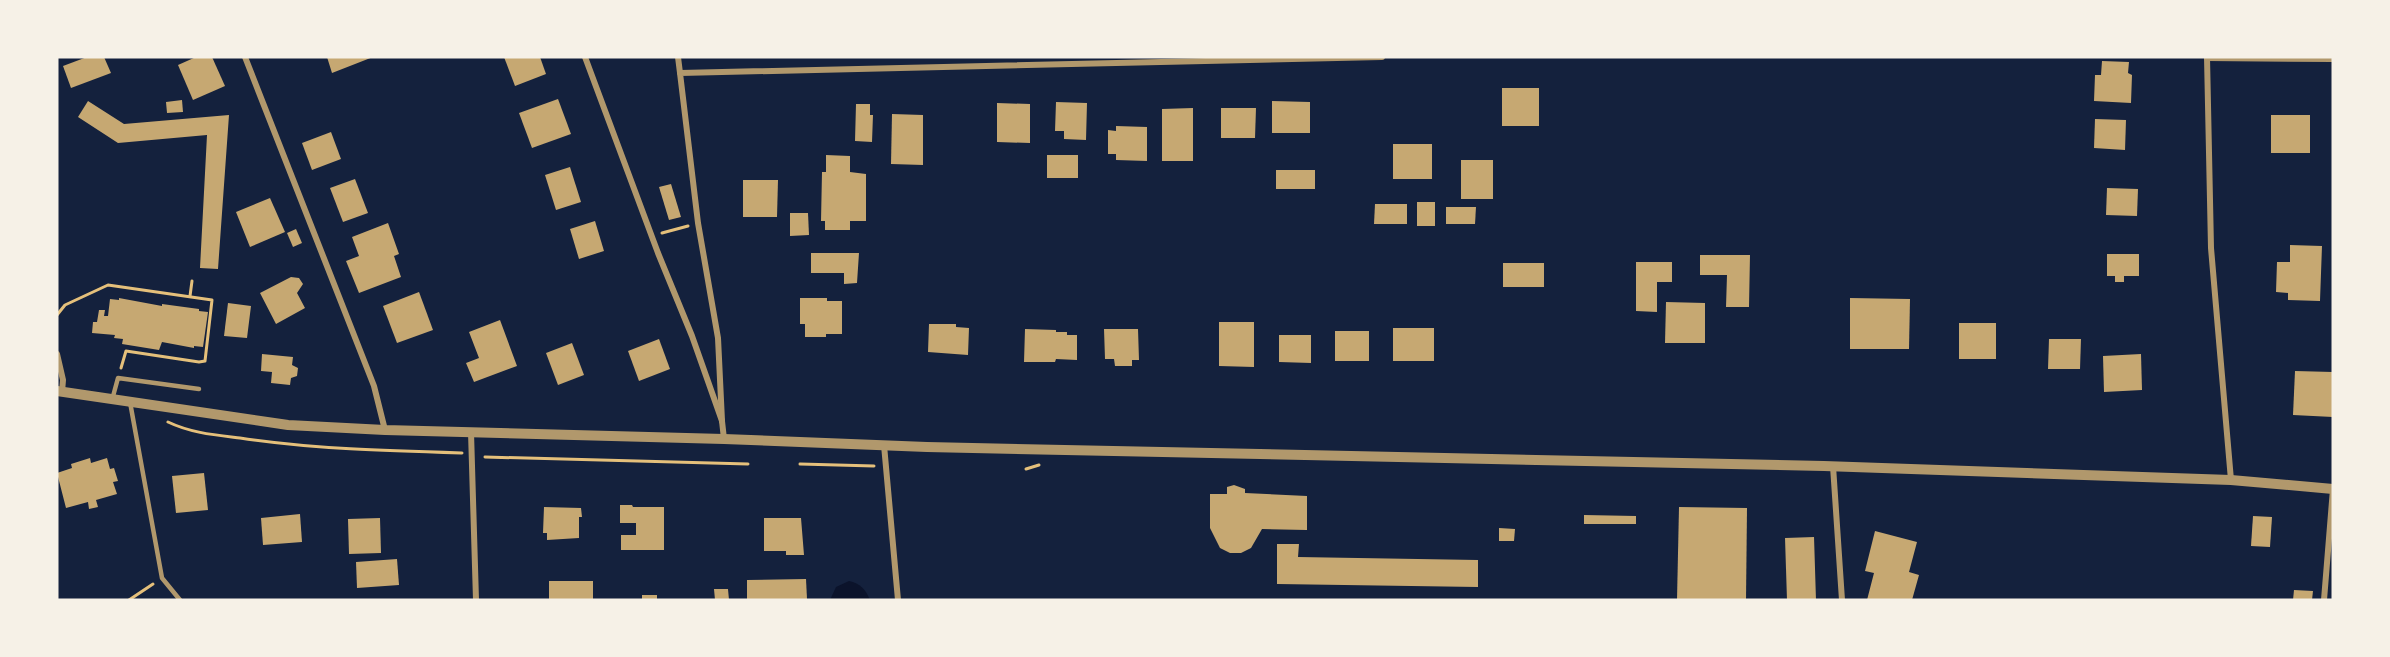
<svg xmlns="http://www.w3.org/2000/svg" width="2390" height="657" viewBox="0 0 2390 657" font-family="'DejaVu Sans',sans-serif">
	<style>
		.water { fill: #0b132b }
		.building { fill: #c6a872 }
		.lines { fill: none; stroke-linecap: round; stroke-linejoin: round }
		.path { stroke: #e5c07b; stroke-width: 3 }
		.service { stroke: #b1986c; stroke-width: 4.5 }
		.minor { stroke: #b1986c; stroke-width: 6 }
		.tertiary { stroke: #b1986c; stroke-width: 10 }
	</style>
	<rect width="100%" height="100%" fill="#14213d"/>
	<!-- water -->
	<path class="water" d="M849,581C860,583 866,590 870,600H830L836,587Z"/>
	<!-- building -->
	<g class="building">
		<path d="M87,57H104L111,73L71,88L63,66Z"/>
		<path d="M196,57H212L225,86L193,100L178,65Z"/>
		<path d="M327,57H373L332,73Z"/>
		<path d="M504,57H540L546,74L515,86Z"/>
		<path d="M2102,61L2129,62L2128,73L2132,75L2131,103L2094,101L2095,75H2101Z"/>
		<rect x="1502" y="88" width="37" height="38"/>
		<path d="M558,99L571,134L532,148L519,113Z"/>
		<path d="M182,100L183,112L167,113L166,102Z"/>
		<path d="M88,101L124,124L229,115L218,269L200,268L207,135L118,143L78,117Z"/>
		<path d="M1272,101L1310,102V133H1272Z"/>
		<path d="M1056,102L1087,103L1086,140L1064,139V131H1055Z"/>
		<path d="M997,103L1030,104V143L997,142Z"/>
		<path d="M856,104H870V115H873L872,142L855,141Z"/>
		<path d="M1193,108V161H1162V109Z"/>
		<path d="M1221,108H1256L1255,138H1221Z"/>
		<path d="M892,114L923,115V165L891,164Z"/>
		<rect x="2271" y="115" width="39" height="38"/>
		<path d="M2095,119L2126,120L2125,150L2094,148Z"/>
		<path d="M1116,126L1147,127V161L1116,160V154H1108V130L1116,131Z"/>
		<path d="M331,132L341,159L312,170L302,143Z"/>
		<rect x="1393" y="144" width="39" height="35"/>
		<path d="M826,155L850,156V172L866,174V221H850V230H825V221H821L822,172H826Z"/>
		<rect x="1047" y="155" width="31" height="23"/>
		<rect x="1461" y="160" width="32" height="39"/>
		<path d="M570,167L581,202L556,210L545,175Z"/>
		<rect x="1276" y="170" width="39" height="19"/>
		<path d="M355,179L368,213L343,222L330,188Z"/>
		<path d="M743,180H778L777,217H743Z"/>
		<path d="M671,184L681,217L669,220L659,187Z"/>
		<path d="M2107,188L2138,189L2137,216L2106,215Z"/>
		<path d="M270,198L285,232L250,247L236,212Z"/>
		<rect x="1417" y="202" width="18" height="24"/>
		<path d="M1375,204H1407V224H1374Z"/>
		<path d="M1446,207H1476L1475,224H1446Z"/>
		<path d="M790,213H808L809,235L790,236Z"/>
		<path d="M595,221L604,251L579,259L570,229Z"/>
		<path d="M388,223L399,254L394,256L401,277L359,293L346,261L359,256L352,237Z"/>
		<path d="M296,229L302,243L293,247L287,233Z"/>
		<path d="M2290,245L2322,246L2320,301L2288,300V293L2276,292L2277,262H2290Z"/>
		<path d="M811,253H859L857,283L844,284V273H811Z"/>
		<path d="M2107,254H2139V276H2124V282H2115V276H2107Z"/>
		<path d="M1700,255H1750L1749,307H1726L1727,275H1700Z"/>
		<path d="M1636,262H1672V282H1657V312L1636,311Z"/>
		<rect x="1503" y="263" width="41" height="24"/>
		<path d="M291,277L299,278L303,284L297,293L305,308L276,324L260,293Z"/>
		<path d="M419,292L433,330L397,343L383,306Z"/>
		<path d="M119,298L162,306V304L199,309V311L208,312L203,347L194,346V348L162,342L159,350L122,344L123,339L114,338L115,335L92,333L93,322H97L99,310H105L104,316H108L110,299L119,300Z"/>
		<path d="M800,298H827V301H842V334H826V337H805V324H800Z"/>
		<path d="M1850,298L1910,299L1909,349H1850Z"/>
		<path d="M1666,302L1705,303V343H1665Z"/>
		<path d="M228,303L251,306L247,338L224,336Z"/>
		<path d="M500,320L517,366L474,382L466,363L479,358L469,332Z"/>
		<path d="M1219,322H1254V367L1219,366Z"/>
		<rect x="1959" y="323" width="37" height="36"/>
		<path d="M929,324H956V327L969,328L968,355L928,352Z"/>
		<rect x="1393" y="328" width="41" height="33"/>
		<path d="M1025,329L1056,330V332H1067V335H1077V360L1056,359L1055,362H1024Z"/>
		<path d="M1104,329H1138L1139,360H1132V366H1115L1114,359H1105Z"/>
		<rect x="1335" y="331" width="34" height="30"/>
		<path d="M1279,335H1311V363L1279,362Z"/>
		<path d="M659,339L670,369L639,381L628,351Z"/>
		<path d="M2049,339H2081L2080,369H2048Z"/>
		<path d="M572,343L584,375L558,385L546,353Z"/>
		<path d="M262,354L293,357L292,365L298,368L297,376L291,378L290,385L271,383L272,372L261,371Z"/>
		<path d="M2141,354L2142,390L2104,392L2103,356Z"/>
		<path d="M2295,371L2333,372V417L2293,415Z"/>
		<path d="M90,458L91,463L107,458L110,469L114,468L118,481L113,482L117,494L96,500L98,507L89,509L88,502L66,508L57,473L72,468L71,464Z"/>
		<path d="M204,473L208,510L176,513L172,476Z"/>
		<path d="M1234,485L1245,489V493L1307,496V530L1262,529L1251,548L1241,553H1230L1220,548L1210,528V494H1227V487Z"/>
		<path d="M620,505H632L633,507H664V550H621V535H636V523H620Z"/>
		<path d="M544,507L581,508L582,517H579V538L547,540V533H543Z"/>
		<path d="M1679,507L1747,508L1746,600H1677Z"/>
		<path d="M300,514L302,542L263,545L261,518Z"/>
		<path d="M1584,515L1636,516V524H1584Z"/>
		<path d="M2253,516L2272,517L2270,547L2251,546Z"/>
		<path d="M380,518L381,553L349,554L348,519Z"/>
		<path d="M764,518H801L804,555H786V551H764Z"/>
		<path d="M1499,528L1515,529L1514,541H1499Z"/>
		<path d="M1875,531L1917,542L1909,572L1919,575L1912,600H1867L1874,573L1865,571Z"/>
		<path d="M1814,537L1816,600H1787L1785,538Z"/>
		<path d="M1277,544H1299L1298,557L1478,560V587L1277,584Z"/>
		<path d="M397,559L399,585L357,588L356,562Z"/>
		<path d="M806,579L807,599L747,600V580Z"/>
		<rect x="549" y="581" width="44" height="19"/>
		<path d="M714,589H728L729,600H715Z"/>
		<path d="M2294,590L2313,591L2312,600H2293Z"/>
		<rect x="642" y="595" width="15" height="5"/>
	</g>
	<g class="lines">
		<!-- path -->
		<g class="path">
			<path d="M662,233L688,226"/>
			<path d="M190,296L192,281"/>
			<path d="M57,315L65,305L108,285L212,300L205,361L199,362L126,351L121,368"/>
			<path d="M168,422C191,433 215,435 240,438C313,449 388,451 462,453"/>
			<path d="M485,457L748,464"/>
			<path d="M800,464L874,466"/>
			<path d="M1026,469L1039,465"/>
			<path d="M129,600L153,584"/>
		</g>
		<!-- service -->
		<g class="service">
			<path d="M112,400L118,378L199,389"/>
			<path d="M130,402L162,578L180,600"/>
		</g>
		<!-- minor -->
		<g class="minor">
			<path d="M245,57L374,386L385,430"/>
			<path d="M585,57L658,253L692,336L722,421L724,439"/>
			<path d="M678,57L680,73"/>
			<path d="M2207,57L2211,248L2231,480"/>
			<path d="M2207,58L2333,59"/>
			<path d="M57,354L63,380L62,392"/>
			<path d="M722,421L718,338L698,223L680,73L1382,57"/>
			<path d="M471,432L476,600"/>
			<path d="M884,445L898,600"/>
			<path d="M1833,466L1842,600"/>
			<path d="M2324,600L2333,489"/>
		</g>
		<!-- tertiary -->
		<path class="tertiary" d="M57,391L288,425L385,430L724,439L927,447L1824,466L2231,480L2333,489"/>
	</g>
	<!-- border -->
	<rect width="2390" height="657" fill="none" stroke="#f6f1e7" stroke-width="117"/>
</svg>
